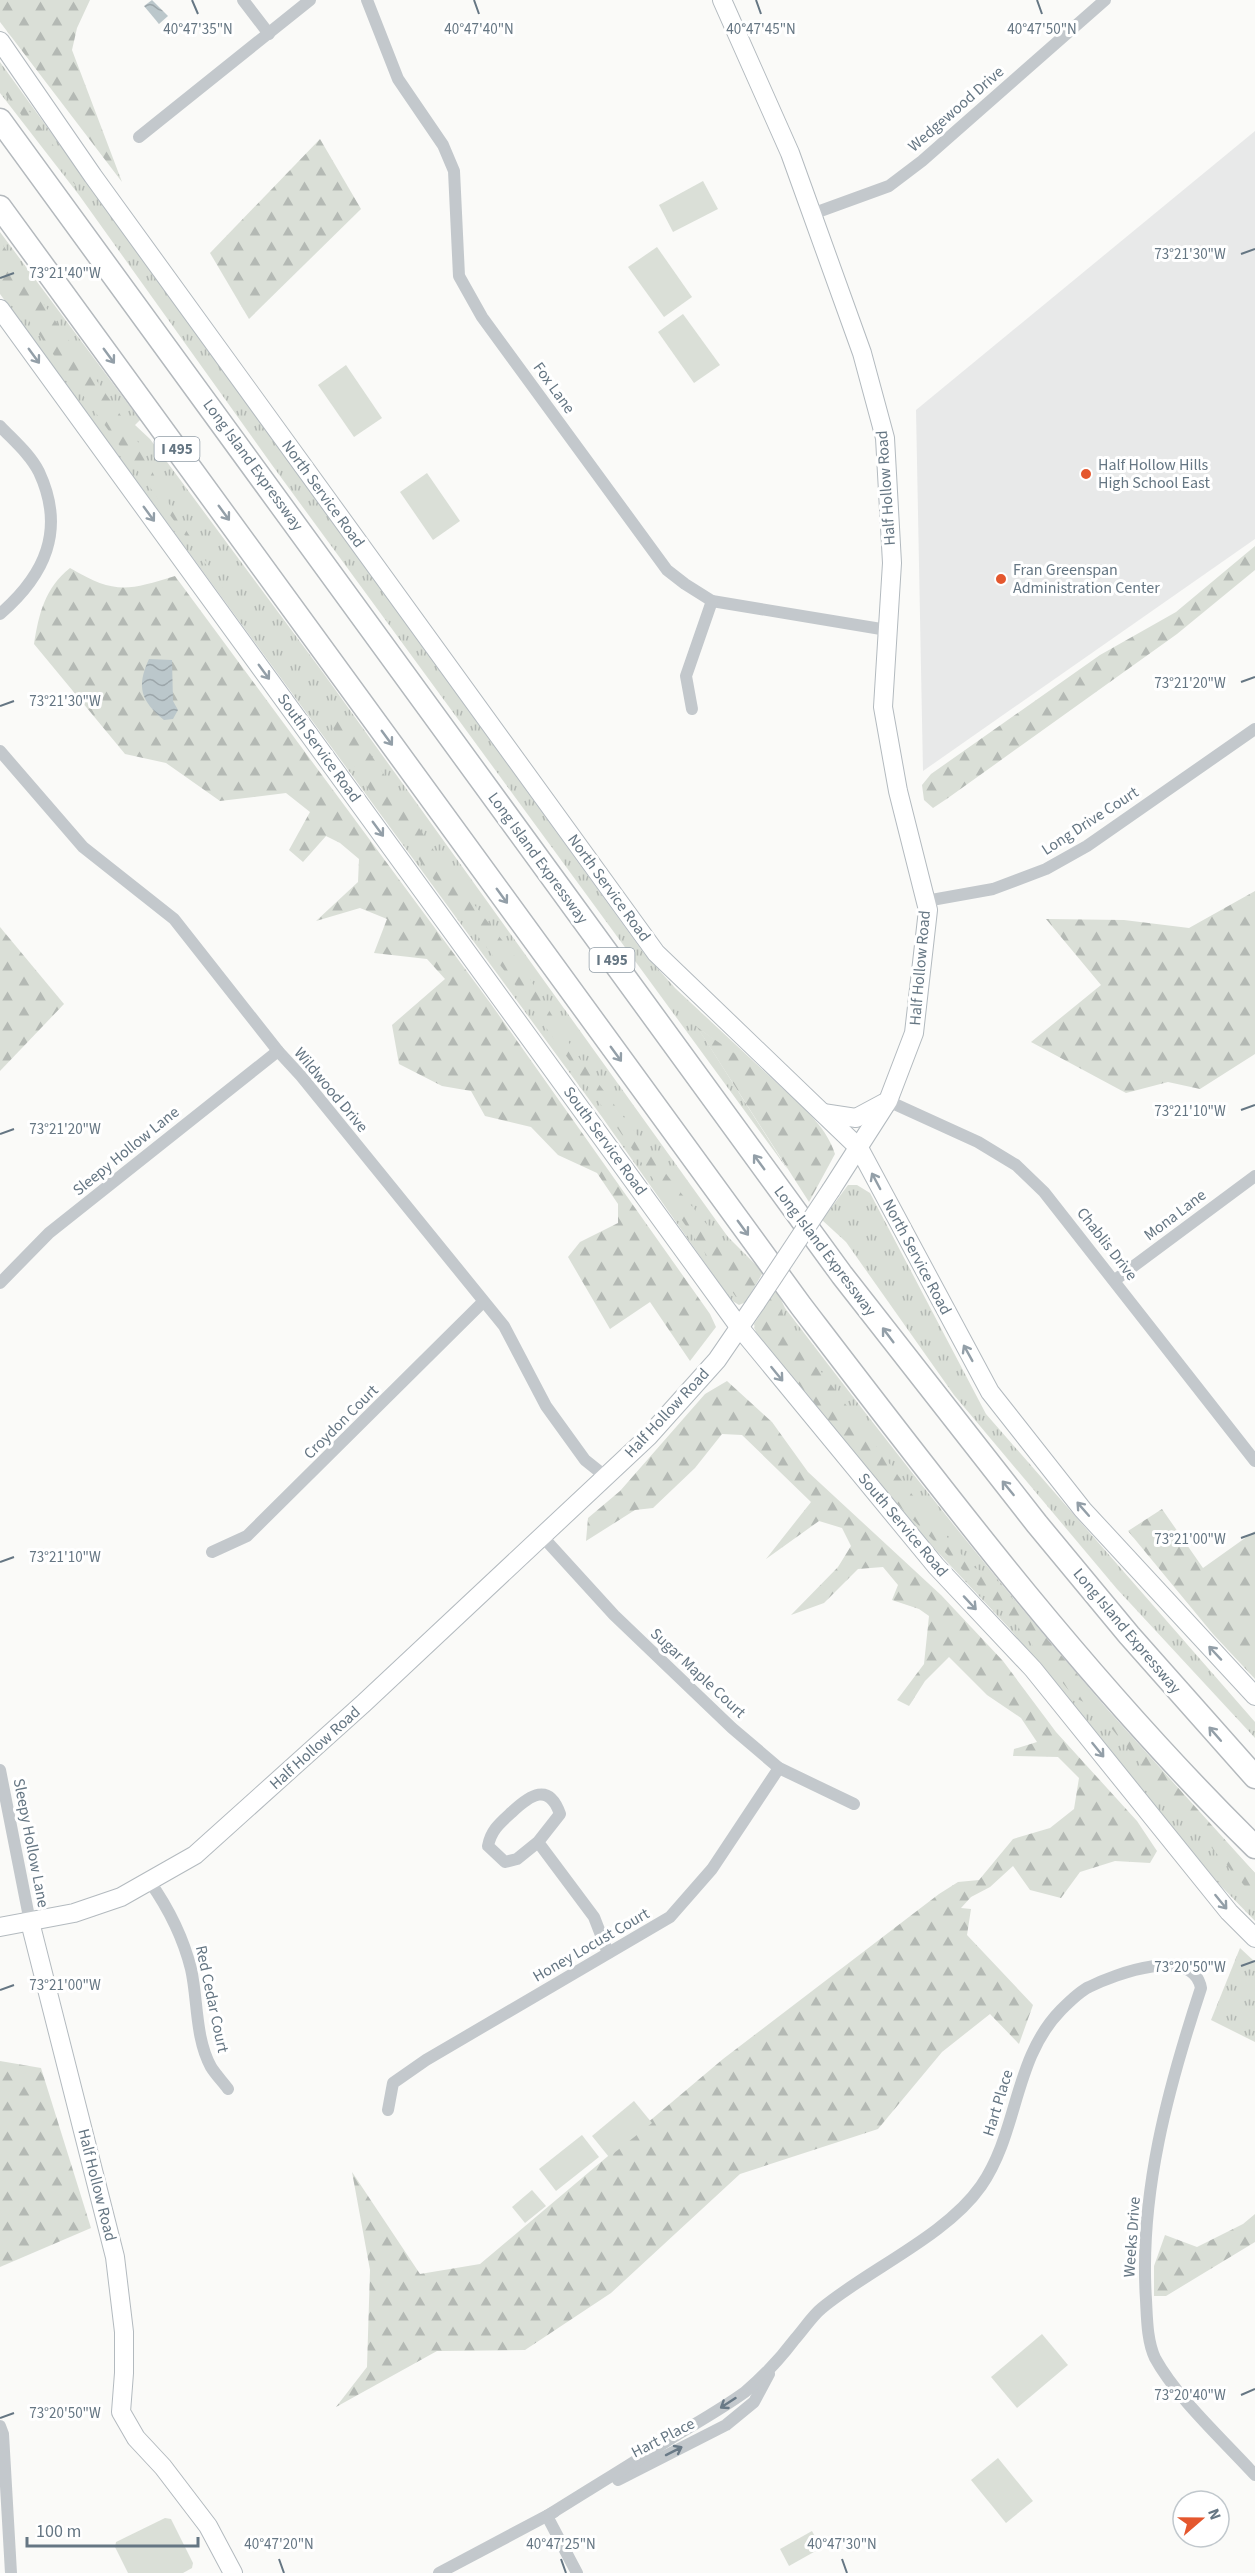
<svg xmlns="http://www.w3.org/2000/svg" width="1255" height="2573" viewBox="0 0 1255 2573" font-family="'Source Sans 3',sans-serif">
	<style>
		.built { fill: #e8e9e9 }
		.grass { fill: url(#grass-tufts) }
		.forest { fill: url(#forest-firs) }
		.park { fill: #dadfd7 }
		.water { fill: url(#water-waves) }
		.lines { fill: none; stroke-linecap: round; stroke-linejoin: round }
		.secondary-casing { stroke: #b3babf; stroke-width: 20 }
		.highway-casing { stroke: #b4b9bd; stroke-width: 25 }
		.street { stroke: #c3c8cc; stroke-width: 12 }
		.secondary { stroke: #fff; stroke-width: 18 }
		.highway { stroke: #fff; stroke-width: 22 }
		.secondary-bridge-casing { stroke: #b3babf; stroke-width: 20; stroke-linecap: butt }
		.secondary-bridge { stroke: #fff; stroke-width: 18 }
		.oneway { stroke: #939fa8 }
		.oneway2 { stroke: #6a7a87 }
		.ticks { fill: none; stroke: #657683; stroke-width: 2 }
		.poi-dot { fill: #e4572e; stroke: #fff; stroke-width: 2 }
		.labels { text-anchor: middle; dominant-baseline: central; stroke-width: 6; stroke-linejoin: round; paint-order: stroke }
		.shield { fill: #fff; stroke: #939fa8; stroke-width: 1.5 }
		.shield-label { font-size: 15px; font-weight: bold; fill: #657683 }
		.street-label { font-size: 16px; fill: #657683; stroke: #fff }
		.poi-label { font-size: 16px; fill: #657683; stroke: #fff; text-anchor: start }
		.ticks-label { font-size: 15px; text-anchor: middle; fill: #657683; stroke: #fff; stroke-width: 6; stroke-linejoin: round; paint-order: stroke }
	</style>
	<defs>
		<pattern id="grass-tufts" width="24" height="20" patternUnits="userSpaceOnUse" patternTransform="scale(1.5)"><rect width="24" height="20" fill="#dadfd7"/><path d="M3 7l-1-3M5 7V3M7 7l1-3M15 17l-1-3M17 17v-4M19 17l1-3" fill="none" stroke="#b4b9b4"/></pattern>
		<pattern id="forest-firs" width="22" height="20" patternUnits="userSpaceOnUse" patternTransform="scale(1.5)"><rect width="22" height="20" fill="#dadfd7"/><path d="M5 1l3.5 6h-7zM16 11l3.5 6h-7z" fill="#b4b9b4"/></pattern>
		<pattern id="water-waves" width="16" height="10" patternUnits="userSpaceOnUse" patternTransform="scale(1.5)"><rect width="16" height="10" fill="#bbc7cb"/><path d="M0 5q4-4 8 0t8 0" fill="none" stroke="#9ca6aa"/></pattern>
	</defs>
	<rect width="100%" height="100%" fill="#fafaf8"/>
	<!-- built -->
	<path class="built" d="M1255,131V539L923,771L916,410Z"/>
	<!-- grass -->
	<g class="grass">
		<path d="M0,62L643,952L675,988L794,1099L698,1028L788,1170L272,465L79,195L0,93Z"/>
		<path d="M0,232L140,420L135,425L150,439L324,674L728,1237L763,1272L746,1302L739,1305L731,1300L602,1117L0,294Z"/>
		<path d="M848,1185H857L870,1193L986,1414L1255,1722V1738L1117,1589L954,1395L846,1242L822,1220Z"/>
		<path d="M776,1289L785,1308C933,1503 1086,1695 1255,1873V1921L1218,1883L1010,1629L857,1466L754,1328L762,1311Z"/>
		<path d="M1240,1948L1255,1962V2042L1211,2020Z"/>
	</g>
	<!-- forest -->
	<g class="forest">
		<path d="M0,0H90L77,28L72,50L122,182L0,22Z"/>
		<path d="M0,70L75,176L76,186L0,87Z"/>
		<path d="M320,139L361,209L249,319L210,253Z"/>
		<path d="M0,241L135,436L164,496L223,588L0,281Z"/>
		<path d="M1255,546V570L1177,634L948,798L933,808L924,800L922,785L931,774L1100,655L1176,612Z"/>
		<path d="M70,568C114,594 127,591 175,576L491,1004L710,1314L716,1327L690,1361L650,1302L610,1329L568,1257L580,1242L618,1223V1204L597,1173L558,1155L531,1127L485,1116L471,1091L442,1086L399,1064L392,1025L445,979L427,959L374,953L387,919L360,908L316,921L358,882L359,859L340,843L326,836L303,862L289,850L310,812L286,793L220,801L166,763L125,754L34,644C39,613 45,588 70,568Z"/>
		<path d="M339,706L444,866L520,963L574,1051L676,1187L737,1261L763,1272L753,1288L736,1297C661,1191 587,1083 510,978C448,895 374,811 328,718Z"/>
		<path d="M1255,891V1054L1200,1089L1168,1082L1126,1093L1031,1042L1101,985L1046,919L1124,920L1189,928Z"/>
		<path d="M0,927L64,1004L0,1071Z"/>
		<path d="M697,1027C737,1057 821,1105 835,1154L809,1202Z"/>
		<path d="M774,1293L796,1345L824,1375L914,1497L971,1566L995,1578L1107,1709L1255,1873V1898L1156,1783L1095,1708L1074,1697L1014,1622L861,1467L757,1336L754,1324Z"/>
		<path d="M727,1381L772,1422L808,1472L941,1595L1003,1661L1056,1732L1137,1821L1157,1851L1150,1863L1115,1861L1080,1872L1061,1898L1030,1890L1013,1866L990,1887L971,1897L961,1908L971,1909L967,1935L1033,2005L1019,2044L990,2014L942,2052L878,2129L740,2174L611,2293L525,2350L437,2351L336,2407L367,2367L370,2270L352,2172L420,2274L480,2264L723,2059L939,1894L958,1882L979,1880L1013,1839L1050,1828L1074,1809L1079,1778L1058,1757L1013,1756L1014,1749L1037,1742L1021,1718L987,1695L949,1657L925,1681L909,1706L897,1700L924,1664L929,1616L919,1609L892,1600L898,1585L883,1567L858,1569L824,1603L791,1615L838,1567L851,1546L842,1528L819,1521L766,1559L811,1502L742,1435L722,1434L695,1468L653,1508L635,1510L586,1541L588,1518L620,1491L705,1394Z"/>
		<path d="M1162,1509L1203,1568L1255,1531V1679L1213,1634L1128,1531Z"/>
		<path d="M0,2061L41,2068L91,2228L0,2267Z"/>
		<path d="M1255,2214V2242L1166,2296H1154V2266L1165,2235L1197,2247L1243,2224Z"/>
	</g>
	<!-- park -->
	<g class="park">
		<path d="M703,181L718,209L673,232L659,205Z"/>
		<path d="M657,247L692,297L664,317L628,267Z"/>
		<path d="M683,314L720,365L694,383L658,332Z"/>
		<path d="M346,365L382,418L354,437L318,385Z"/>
		<path d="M427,473L460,521L433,540L400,492Z"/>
		<path d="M634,2101L652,2123L609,2157L592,2136Z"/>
		<path d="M582,2135L599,2157L556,2191L539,2169Z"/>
		<path d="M532,2190L546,2206L525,2223L512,2207Z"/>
		<path d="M1042,2334L1068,2365L1017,2408L991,2377Z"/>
		<path d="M998,2458L1033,2501L1006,2523L971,2480Z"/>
		<path d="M165,2518L171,2519L193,2563L192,2568L183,2573H128L115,2547L116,2542Z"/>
		<path d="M812,2531L821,2548L789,2566L780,2549Z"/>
	</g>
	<!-- water -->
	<g class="water">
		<path d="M152,0L168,16L159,24L144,6Z"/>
		<path d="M149,659L172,660L173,701L178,710L173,719L164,720C141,701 136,687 149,659Z"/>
	</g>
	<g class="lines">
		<!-- secondary casing -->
		<g class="secondary-casing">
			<g id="secondary">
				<path d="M722,0L790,153L862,353L885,438L892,563L883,707L898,791L928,910L914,1033L888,1101L831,1190"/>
				<path d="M0,41L93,176L656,953L859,1148L990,1392L1083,1510L1255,1696"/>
				<path d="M0,309L740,1328L936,1566L1033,1669L1229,1912L1255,1938"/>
				<path d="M823,1113L856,1118L884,1103"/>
				<path d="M30,1922L115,2257L124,2332V2373L121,2412L136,2438L163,2467L208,2526L233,2573"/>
				<path d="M0,1927L74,1913L121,1897L195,1855L364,1703L648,1437L717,1360L756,1303"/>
			</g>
		</g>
		<!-- highway casing -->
		<g class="highway-casing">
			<g id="highway">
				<path d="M0,120L842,1275L1037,1524L1129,1635L1255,1777"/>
				<path d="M0,207L801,1306C944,1493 1087,1682 1255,1847"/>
			</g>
		</g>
		<!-- street -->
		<g class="street">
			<path d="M243,0L269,34"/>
			<path d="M367,0L398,79L443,145L454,171L459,276L482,317L667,570L685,584L712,601L887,630"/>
			<path d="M139,137L310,0"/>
			<path d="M812,214L889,186L922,161L1105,0"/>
			<path d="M0,426C13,440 30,454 39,472C66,530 45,575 0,614"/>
			<path d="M692,709L686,676L712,601"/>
			<path d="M0,751L83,847L174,919L278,1051L301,1076L504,1326L546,1406L585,1460L605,1476"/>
			<path d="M926,901L993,889L1046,869L1087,846L1255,729"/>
			<path d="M888,1101L978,1142L1016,1165L1044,1192L1255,1461"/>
			<path d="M1115,1280L1255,1176"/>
			<path d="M0,1283L49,1233L278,1051"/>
			<path d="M542,1536L614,1615L732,1728L779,1768L854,1804"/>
			<path d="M212,1552L247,1536L483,1302"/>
			<path d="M0,1770L30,1922"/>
			<path d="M538,1842L517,1859L505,1862L488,1846C491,1830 500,1823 512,1812C530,1795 549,1782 560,1814L538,1842L594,1917L608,1953"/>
			<path d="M150,1882C169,1909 183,1937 191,1969C198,2000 195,2038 211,2067C216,2075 223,2082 228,2089"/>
			<path d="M388,2110L393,2083L426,2060L670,1917L712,1869L779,1768"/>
			<path d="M0,2426L3,2434L11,2573"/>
			<path d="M618,2480L726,2425L754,2402L769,2374"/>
			<path d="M547,2516C590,2489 633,2463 675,2436C698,2422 723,2408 745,2392C764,2376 780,2359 795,2339C804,2329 812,2316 822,2308C869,2269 946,2236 981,2186C1019,2131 1013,2059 1061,2010C1069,2002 1080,1991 1089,1987C1115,1974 1193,1945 1201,1988C1168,2088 1139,2194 1146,2300C1147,2318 1147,2341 1155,2358C1176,2397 1224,2441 1255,2475"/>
			<path d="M547,2516L577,2573"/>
			<path d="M439,2573L554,2512"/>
		</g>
		<!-- secondary -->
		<use href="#secondary" class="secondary"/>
		<!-- highway -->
		<use href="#highway" class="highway"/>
		<!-- secondary-bridge casing -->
		<g class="secondary-bridge-casing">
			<path id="secondary-bridge" d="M756,1303L831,1190"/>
		</g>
		<!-- secondary-bridge -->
		<use href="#secondary-bridge" class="secondary-bridge"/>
	</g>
	<!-- one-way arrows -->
	<defs><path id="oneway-shaft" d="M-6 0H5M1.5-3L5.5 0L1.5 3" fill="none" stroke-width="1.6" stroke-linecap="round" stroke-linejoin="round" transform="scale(1.5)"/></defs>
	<g class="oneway">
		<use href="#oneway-shaft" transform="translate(34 356) rotate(54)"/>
		<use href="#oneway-shaft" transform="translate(109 356) rotate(54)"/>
		<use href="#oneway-shaft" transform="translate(224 513) rotate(54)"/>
		<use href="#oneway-shaft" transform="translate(149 514) rotate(54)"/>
		<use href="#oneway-shaft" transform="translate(264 672) rotate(54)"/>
		<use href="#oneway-shaft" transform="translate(387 738) rotate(54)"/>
		<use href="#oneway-shaft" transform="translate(378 829) rotate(54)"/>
		<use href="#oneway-shaft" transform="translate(502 896) rotate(54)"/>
		<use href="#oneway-shaft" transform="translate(616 1054) rotate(54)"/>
		<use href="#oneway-shaft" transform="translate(759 1162) rotate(-126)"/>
		<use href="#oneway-shaft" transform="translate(876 1181) rotate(-118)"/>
		<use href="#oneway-shaft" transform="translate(743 1228) rotate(54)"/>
		<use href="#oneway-shaft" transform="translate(888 1335) rotate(-127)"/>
		<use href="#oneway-shaft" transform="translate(968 1353) rotate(-119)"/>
		<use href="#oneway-shaft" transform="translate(777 1374) rotate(51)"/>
		<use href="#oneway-shaft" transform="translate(1008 1488) rotate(-129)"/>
		<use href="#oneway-shaft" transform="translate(1083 1509) rotate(-131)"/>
		<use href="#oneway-shaft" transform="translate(970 1603) rotate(47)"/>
		<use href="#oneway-shaft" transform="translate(1215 1653) rotate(-133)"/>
		<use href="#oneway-shaft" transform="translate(1215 1734) rotate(-131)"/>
		<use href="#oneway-shaft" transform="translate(1098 1750) rotate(51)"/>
		<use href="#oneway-shaft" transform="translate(1221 1902) rotate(51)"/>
	</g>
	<g class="oneway2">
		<use href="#oneway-shaft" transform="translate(728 2403) rotate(147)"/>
		<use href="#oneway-shaft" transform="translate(674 2451) rotate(-27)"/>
	</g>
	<!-- ticks -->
	<path class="ticks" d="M192,0L198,14M474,0L479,14M756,0L761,14M1037,0L1042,14M1241,254L1255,249M0,278L14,273M1241,682L1255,677M0,706L14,701M1241,1110L1255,1105M0,1134L14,1129M1241,1538L1255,1533M0,1562L14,1557M1241,1966L1255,1961M0,1990L14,1985M1241,2395L1255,2389M0,2418L14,2413M279,2559L284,2573M561,2559L566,2573M842,2559L847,2573"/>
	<!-- markers -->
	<g class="poi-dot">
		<circle cx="1086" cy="474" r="6"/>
		<circle cx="1001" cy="579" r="6"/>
	</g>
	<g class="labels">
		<!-- shield labels -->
		<g class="shield">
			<rect x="154.5" y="437" width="45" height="24" rx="4.5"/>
			<rect x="589.5" y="948" width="45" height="24" rx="4.5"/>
		</g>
		<g class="shield-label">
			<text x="177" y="449">I 495</text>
			<text x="612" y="960">I 495</text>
		</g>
		<!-- street labels -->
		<g class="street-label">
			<text transform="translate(956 109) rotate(-41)">Wedgewood Drive</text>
			<text transform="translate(554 388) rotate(54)">Fox Lane</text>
			<text transform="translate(253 465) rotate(54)">Long Island Expressway</text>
			<text transform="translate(886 488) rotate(-94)">Half Hollow Road</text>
			<text transform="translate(323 494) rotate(54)">North Service Road</text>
			<text transform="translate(319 748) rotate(54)">South Service Road</text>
			<text transform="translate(1090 821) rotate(-33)">Long Drive Court</text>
			<text transform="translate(538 858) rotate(54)">Long Island Expressway</text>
			<text transform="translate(609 888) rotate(54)">North Service Road</text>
			<text transform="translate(920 968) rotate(-85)">Half Hollow Road</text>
			<text transform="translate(331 1090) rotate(50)">Wildwood Drive</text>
			<text transform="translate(605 1141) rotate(54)">South Service Road</text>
			<text transform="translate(126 1151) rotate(-39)">Sleepy Hollow Lane</text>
			<text transform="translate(1175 1215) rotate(-37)">Mona Lane</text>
			<text transform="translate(1107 1244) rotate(52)">Chablis Drive</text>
			<text transform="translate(825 1251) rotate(53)">Long Island Expressway</text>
			<text transform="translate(917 1257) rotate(62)">North Service Road</text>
			<text transform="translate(667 1413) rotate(-47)">Half Hollow Road</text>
			<text transform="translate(341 1422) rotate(-45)">Croydon Court</text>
			<text transform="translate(903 1525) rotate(50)">South Service Road</text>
			<text transform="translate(1127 1631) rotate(50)">Long Island Expressway</text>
			<text transform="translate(698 1673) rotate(43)">Sugar Maple Court</text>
			<text transform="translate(315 1748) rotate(-42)">Half Hollow Road</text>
			<text transform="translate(31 1843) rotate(79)">Sleepy Hollow Lane</text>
			<text transform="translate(591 1945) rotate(-30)">Honey Locust Court</text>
			<text transform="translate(212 1999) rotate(78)">Red Cedar Court</text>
			<text transform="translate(998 2103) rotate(-73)">Hart Place</text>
			<text transform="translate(97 2185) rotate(76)">Half Hollow Road</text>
			<text transform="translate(1132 2237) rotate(-86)">Weeks Drive</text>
			<text transform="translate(663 2438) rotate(-27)">Hart Place</text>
		</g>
		<!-- poi labels -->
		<g class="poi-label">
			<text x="1098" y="465">Half Hollow Hills<tspan x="1098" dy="18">High School East</tspan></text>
			<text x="1013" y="570">Fran Greenspan<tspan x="1013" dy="18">Administration Center</tspan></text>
		</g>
	</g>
	<g class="ticks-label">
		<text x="761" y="34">40°47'45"N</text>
		<text x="1042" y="34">40°47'50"N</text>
		<text x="198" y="34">40°47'35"N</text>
		<text x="479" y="34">40°47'40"N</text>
		<text x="1190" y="259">73°21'30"W</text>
		<text x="65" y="278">73°21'40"W</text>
		<text x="1190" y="688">73°21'20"W</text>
		<text x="65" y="706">73°21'30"W</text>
		<text x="1190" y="1116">73°21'10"W</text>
		<text x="65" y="1134">73°21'20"W</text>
		<text x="1190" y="1544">73°21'00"W</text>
		<text x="65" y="1562">73°21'10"W</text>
		<text x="1190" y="1972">73°20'50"W</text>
		<text x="65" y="1990">73°21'00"W</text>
		<text x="1190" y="2400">73°20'40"W</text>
		<text x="65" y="2418">73°20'50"W</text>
		<text x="279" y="2549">40°47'20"N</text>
		<text x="561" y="2549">40°47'25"N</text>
		<text x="842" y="2549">40°47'30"N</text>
	</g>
	<!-- north arrow -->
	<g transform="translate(1201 2519) rotate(70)"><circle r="28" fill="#ffffff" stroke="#c1c8cd" stroke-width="1.5"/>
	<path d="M0-4.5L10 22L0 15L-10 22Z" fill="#e4572e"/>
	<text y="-9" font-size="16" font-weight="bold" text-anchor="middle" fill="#657683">N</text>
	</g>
	<!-- scale -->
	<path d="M27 2537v9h171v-9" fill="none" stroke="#657683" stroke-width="3"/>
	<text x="36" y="2537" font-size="18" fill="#657683" stroke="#ffffff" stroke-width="4.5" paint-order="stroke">100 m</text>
</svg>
